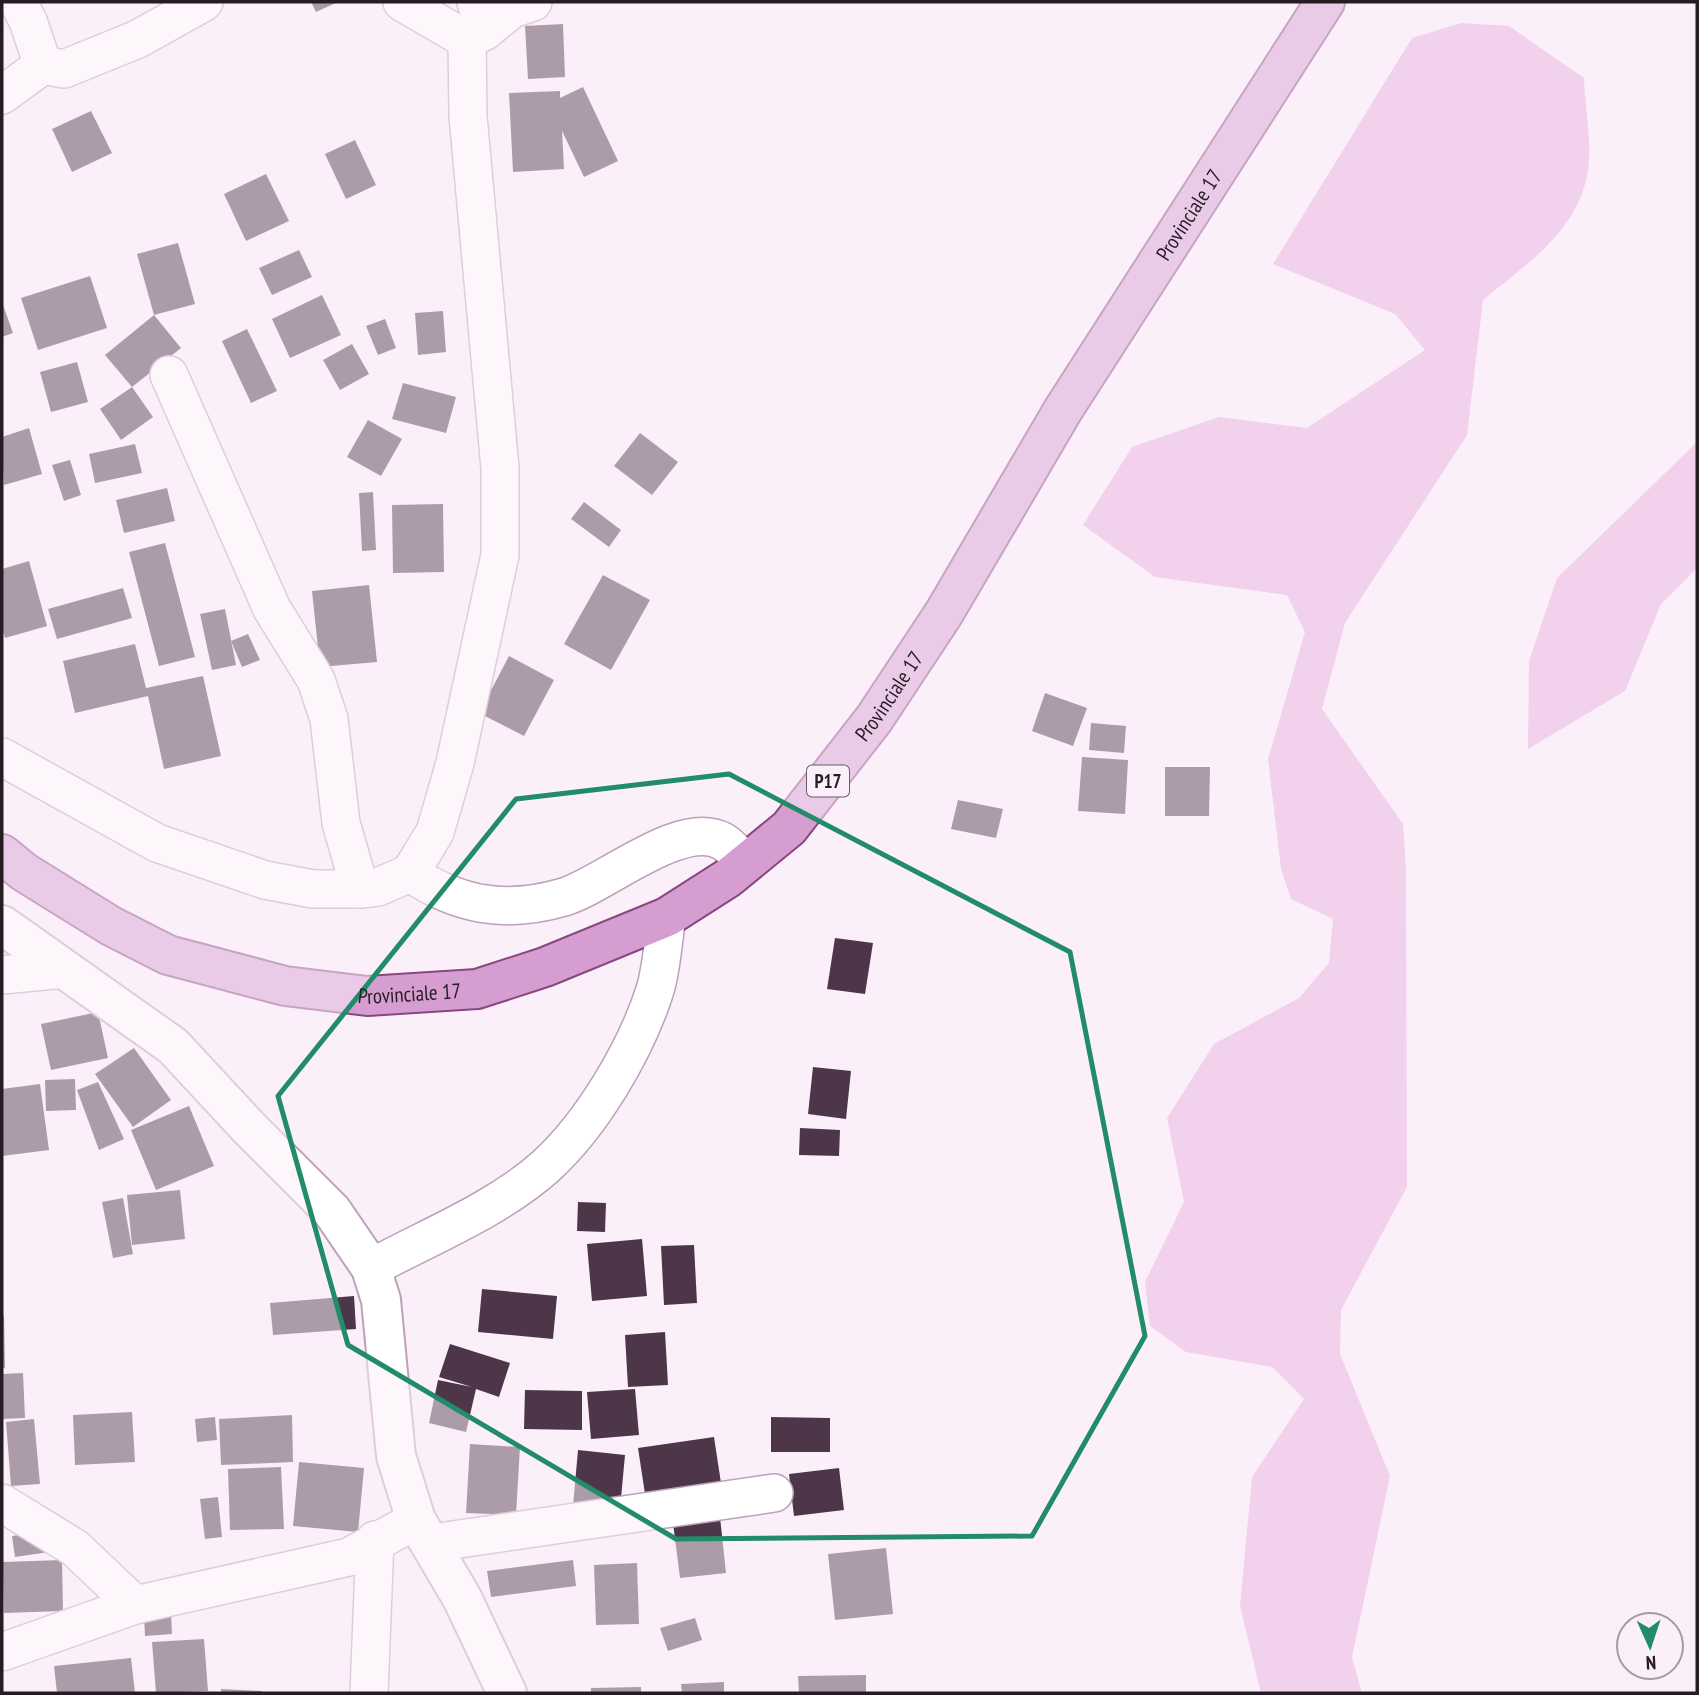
<svg xmlns="http://www.w3.org/2000/svg" width="1699" height="1695" viewBox="0 0 1699 1695" font-family="'PT Sans Narrow',sans-serif">
	<style>
		.forest { fill: #e4aadc }
		.building { fill: #4d3649 }
		.lines { fill: none; stroke-linecap: round; stroke-linejoin: round }
		.street-casing { stroke: #bca1b8; stroke-width: 40 }
		.secondary-casing { stroke: #bca1b8; stroke-width: 42 }
		.primary-casing { stroke: #874780; stroke-width: 42 }
		.street { stroke: #fff; stroke-width: 37 }
		.secondary { stroke: #fff; stroke-width: 38 }
		.primary { stroke: #d69ed0; stroke-width: 38 }
		.marked { fill: none; stroke: #228c6a; stroke-width: 5; stroke-linejoin: round }
		.labels { text-anchor: middle; dominant-baseline: central; stroke-width: 7; stroke-linejoin: round; paint-order: stroke }
		.shield { fill: #fbf0f9; stroke: #665c64; stroke-width: 2 }
		.shield-label { font-size: 19px; font-weight: bold; fill: #261c24 }
		.street-label { font-size: 21px; fill: #261c24; stroke: #fbf0f9 }
	</style>
	<rect width="100%" height="100%" fill="#fbf0f9"/>
	<!-- forest -->
	<g class="forest">
		<path d="M1461,23L1509,26L1584,78C1585,107 1592,142 1588,170C1579,231 1526,264 1483,300L1467,435L1345,623L1322,709L1403,824L1406,868L1407,1187L1341,1310L1340,1354L1390,1476L1352,1657L1362,1693H1261L1240,1606L1252,1477L1304,1399L1272,1367L1186,1352L1150,1326L1145,1282L1184,1202L1167,1118L1214,1044L1299,998L1329,963L1333,919L1291,899L1281,869L1268,759L1305,632L1287,595L1155,577L1083,525L1132,447L1219,417L1307,428L1425,350L1395,314L1273,264L1412,38Z"/>
		<path d="M1697,442V568L1661,604L1625,691L1528,749L1529,661L1557,578Z"/>
	</g>
	<!-- building -->
	<g class="building">
		<path d="M311,2H338L316,12Z"/>
		<path d="M563,24L565,77L528,79L525,26Z"/>
		<path d="M583,87L618,161L584,177L562,131L564,169L513,172L509,93L560,91V98Z"/>
		<path d="M91,111L112,153L72,172L52,129Z"/>
		<path d="M355,140L376,185L346,199L325,154Z"/>
		<path d="M266,174L289,221L246,241L224,194Z"/>
		<path d="M178,243L195,304L154,315L137,254Z"/>
		<path d="M299,250L312,277L272,295L259,268Z"/>
		<path d="M90,276L107,328L38,350L21,298Z"/>
		<path d="M322,295L341,335L290,358L272,319Z"/>
		<path d="M2,302L13,333L2,337Z"/>
		<path d="M443,311L446,352L418,355L415,313Z"/>
		<path d="M154,315L181,348L132,387L105,355Z"/>
		<path d="M385,319L396,348L378,355L366,326Z"/>
		<path d="M247,329L277,391L251,403L222,341Z"/>
		<path d="M352,344L369,374L340,390L323,360Z"/>
		<path d="M77,362L88,402L51,412L40,372Z"/>
		<path d="M403,383L456,397L446,433L392,419Z"/>
		<path d="M132,387L153,417L121,440L100,409Z"/>
		<path d="M368,420L402,439L381,476L347,457Z"/>
		<path d="M29,428L42,474L4,485L2,437Z"/>
		<path d="M640,433L678,462L652,495L614,466Z"/>
		<path d="M135,444L142,473L95,483L89,454Z"/>
		<path d="M70,460L81,495L64,501L52,465Z"/>
		<path d="M167,488L175,521L124,533L116,500Z"/>
		<path d="M373,492L376,550L362,551L359,493Z"/>
		<path d="M584,502L621,530L609,547L571,519Z"/>
		<path d="M443,504L444,572L393,573L392,505Z"/>
		<path d="M165,543L195,657L159,666L129,552Z"/>
		<path d="M29,561L47,626L5,638L2,627V569Z"/>
		<path d="M603,575L650,600L611,670L564,644Z"/>
		<path d="M369,585L377,662L320,667L312,591Z"/>
		<path d="M123,588L132,618L57,639L48,609Z"/>
		<path d="M225,609L236,665L212,670L200,614Z"/>
		<path d="M248,634L260,660L242,667L231,641Z"/>
		<path d="M135,644L146,688L203,676L221,756L164,769L148,696L75,713L63,661Z"/>
		<path d="M509,656L554,680L524,736L479,713Z"/>
		<path d="M1045,693L1087,708L1073,746L1032,731Z"/>
		<path d="M1091,723L1126,726L1124,753L1089,750Z"/>
		<path d="M1082,757L1128,760L1125,814L1078,811Z"/>
		<path d="M1165,767H1210L1209,816H1165Z"/>
		<path d="M958,800L1003,809L996,838L951,829Z"/>
		<path d="M835,938L873,943L865,994L827,989Z"/>
		<path d="M98,1012L108,1058L51,1070L41,1024Z"/>
		<path d="M134,1048L171,1100L133,1127L95,1074Z"/>
		<path d="M813,1067L851,1071L846,1119L808,1114Z"/>
		<path d="M75,1079L76,1110L46,1111L45,1080Z"/>
		<path d="M98,1082L124,1139L99,1150L77,1090Z"/>
		<path d="M40,1084L49,1150L2,1156V1089Z"/>
		<path d="M189,1106L214,1166L156,1190L131,1130Z"/>
		<path d="M800,1128L840,1130L839,1156L799,1155Z"/>
		<path d="M180,1190L185,1239L132,1245L127,1195Z"/>
		<path d="M123,1198L133,1254L113,1258L102,1202Z"/>
		<path d="M578,1202L606,1203L605,1232L577,1231Z"/>
		<path d="M642,1239L647,1296L592,1301L587,1244Z"/>
		<path d="M694,1245L697,1303L664,1305L661,1246Z"/>
		<path d="M482,1289L557,1296L553,1339L478,1332Z"/>
		<path d="M354,1296L356,1329L273,1335L270,1303Z"/>
		<path d="M2,1316H4L5,1368H2Z"/>
		<path d="M665,1332L668,1385L628,1387L625,1335Z"/>
		<path d="M450,1344L510,1363L499,1397L476,1389L466,1432L429,1423L438,1380L472,1387L439,1377Z"/>
		<path d="M23,1373L25,1418L2,1419V1374Z"/>
		<path d="M635,1389L639,1435L591,1439L587,1392Z"/>
		<path d="M525,1390L582,1391V1430L524,1429Z"/>
		<path d="M132,1412L135,1462L75,1465L73,1415Z"/>
		<path d="M292,1415L293,1462L221,1465L219,1419Z"/>
		<path d="M215,1417L217,1440L197,1442L195,1419Z"/>
		<path d="M771,1417L830,1418V1452H771Z"/>
		<path d="M34,1419L40,1484L11,1486L6,1422Z"/>
		<path d="M714,1437L721,1483L645,1494L638,1448Z"/>
		<path d="M470,1444L520,1447L516,1515L466,1513Z"/>
		<path d="M578,1450L625,1455L620,1509L573,1506Z"/>
		<path d="M299,1462L364,1468L358,1532L293,1526Z"/>
		<path d="M281,1467L284,1529L230,1530L228,1469Z"/>
		<path d="M839,1468L844,1510L794,1516L789,1474Z"/>
		<path d="M218,1497L222,1537L205,1539L200,1499Z"/>
		<path d="M720,1517L726,1573L680,1578L673,1523Z"/>
		<path d="M54,1530L56,1551L15,1557L12,1536Z"/>
		<path d="M886,1548L893,1614L835,1620L828,1554Z"/>
		<path d="M62,1560L63,1611L4,1613L3,1562Z"/>
		<path d="M573,1560L576,1586L491,1597L487,1571Z"/>
		<path d="M637,1563L639,1624L596,1625L594,1565Z"/>
		<path d="M171,1613L172,1634L145,1636L144,1615Z"/>
		<path d="M695,1618L702,1640L668,1651L660,1628Z"/>
		<path d="M204,1639L208,1691L156,1693L152,1642Z"/>
		<path d="M131,1658L135,1693H57L54,1666Z"/>
		<path d="M866,1675V1693H799L798,1676Z"/>
		<path d="M724,1682V1693H682L681,1684Z"/>
		<path d="M641,1687V1693H591V1688Z"/>
		<path d="M221,1689L262,1691V1693H221Z"/>
	</g>
	<g class="lines">
		<!-- street casing -->
		<g class="street-casing">
			<g id="street">
				<path d="M18,2L28,21L43,65"/>
				<path d="M402,2L467,40"/>
				<path d="M485,31L512,9L533,2"/>
				<path d="M2,95L43,65L64,69L138,39L204,2"/>
				<path d="M169,375L272,609L316,680L329,719L341,823L360,889"/>
				<path d="M2,757L157,843L265,880L313,889H360L378,887L410,873L435,832L455,763L500,555V468L468,116L467,40L485,31L476,2"/>
				<path d="M410,873C459,906 506,914 564,897C604,885 680,819 722,841C730,845 739,856 745,863"/>
				<path d="M2,975L65,969"/>
				<path d="M371,1268C428,1237 497,1210 546,1166C592,1124 636,1050 655,990C662,967 663,940 667,917"/>
				<path d="M2,1503L75,1548L135,1605"/>
				<path d="M432,1543L774,1493"/>
				<path d="M2,1652L135,1605L349,1557L416,1520"/>
				<path d="M369,1693L375,1540"/>
			</g>
		</g>
		<!-- secondary casing -->
		<g class="secondary-casing">
			<path id="secondary" d="M2,925L173,1046L251,1130L332,1211L371,1268L381,1300L396,1456L416,1520L462,1598L507,1693"/>
		</g>
		<!-- primary casing -->
		<g class="primary-casing">
			<g id="primary">
				<path id="s1" d="M2,854L24,872L111,926L168,955L285,986L367,996L477,989L545,967L667,917L728,878L789,828L874,719L944,613L1063,410L1325,2"/>
			</g>
		</g>
		<!-- street -->
		<use href="#street" class="street"/>
		<!-- secondary -->
		<use href="#secondary" class="secondary"/>
		<!-- primary -->
		<use href="#primary" class="primary"/>
	</g>
	<!-- marked area -->
	<path d="M0 0H1699V1695H0ZM729,774L1070,952L1145,1336L1032,1536L676,1539L348,1345L278,1096L516,799Z" fill="#fbf0f9" fill-opacity=".55" fill-rule="evenodd"/>
	<path class="marked" d="M729,774L1070,952L1145,1336L1032,1536L676,1539L348,1345L278,1096L516,799Z"/>
	<g class="labels">
		<!-- shield labels -->
		<rect class="shield" x="807" y="765.5" width="42" height="31" rx="5"/>
		<g class="shield-label">
			<text x="828" y="781">P17</text>
		</g>
		<!-- street labels -->
		<g class="street-label">
			<text stroke="none"><textPath href="#s1" startOffset="1596">Provinciale 17</textPath></text>
			<text stroke="none"><textPath href="#s1" startOffset="1029">Provinciale 17</textPath></text>
			<text stroke="none"><textPath href="#s1" startOffset="441">Provinciale 17</textPath></text>
		</g>
	</g>
	<!-- border -->
	<rect width="1699" height="1695" fill="none" stroke="#261c24" stroke-width="7"/>
	<!-- north arrow -->
	<g transform="translate(1650 1646) rotate(177)"><circle r="33" fill="#fbf0f9" stroke="#a69ba4" stroke-width="2"/>
	<path d="M0-5L12 26L0 18L-12 26Z" fill="#228c6a"/>
	<text y="-10" font-size="19" font-weight="bold" text-anchor="middle" fill="#261c24">N</text>
	</g>
</svg>
